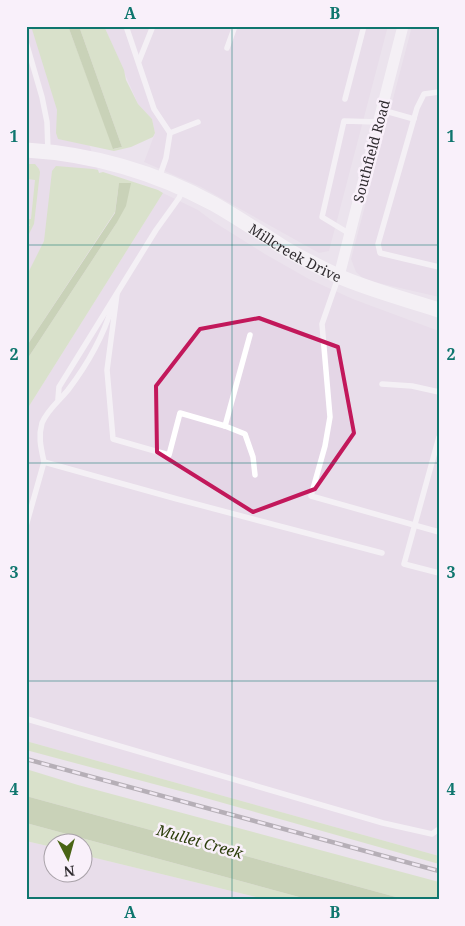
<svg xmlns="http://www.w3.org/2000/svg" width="465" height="926" viewBox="0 0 465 926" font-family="'Noto Serif',serif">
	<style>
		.built { fill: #e4d6e6 }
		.green { fill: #c4dda2 }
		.water { fill: #a1bd79 }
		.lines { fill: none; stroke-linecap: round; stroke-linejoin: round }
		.lane { stroke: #fff; stroke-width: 5.5 }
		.street { stroke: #fff; stroke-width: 11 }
		.secondary { stroke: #fff; stroke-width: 15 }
		.rail-casing { stroke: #767076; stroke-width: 4.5 }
		.rail { stroke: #f9f0fa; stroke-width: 2.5; stroke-dasharray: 8; stroke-linecap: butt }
		.marked { fill: none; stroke: #c2185b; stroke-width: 4; stroke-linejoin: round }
		.grid { fill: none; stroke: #0f766e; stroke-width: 1; stroke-opacity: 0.55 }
		.labels { text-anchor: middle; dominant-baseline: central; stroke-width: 5; stroke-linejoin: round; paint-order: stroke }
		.street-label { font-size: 14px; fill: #302c30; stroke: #f9f0fa }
		.water-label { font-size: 15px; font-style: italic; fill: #2c3d0b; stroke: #f9f0fa }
		.neatline { fill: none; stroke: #0f766e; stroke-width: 2 }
		.grid-label { font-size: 16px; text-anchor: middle; font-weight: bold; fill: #0f766e }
	</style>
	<rect width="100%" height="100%" fill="#ebe3ed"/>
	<!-- built -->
	<g class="built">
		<path d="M26,26H48L99,173L26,299Z"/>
		<path d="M104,26H388L329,251L319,253L201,187L144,162L155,133L152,119L138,104Z"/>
		<path d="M412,26H439V297L365,280L356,272L351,259Z"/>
		<path d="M163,193L198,210L214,222L265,254L309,279L353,299L439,331V856L26,741V411Z"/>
		<path d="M26,841L52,847V874H82L83,855L268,900H26Z"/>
	</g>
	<!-- green -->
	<g class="green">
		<path d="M31,26H68L114,149L122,147L79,26H104L124,70L126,80L138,104L152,119L155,133L153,137L131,147L114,151L58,139L56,133L57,110Z"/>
		<path d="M26,164H35L39,169L40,172L34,224L26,240V230L30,225L26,222V219H31L35,180L28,179Z"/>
		<path d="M56,166L93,169L98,170L99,173L103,172L158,190L163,193L26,411V361L116,224L119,183L115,212L26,347V277L44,241L52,171Z"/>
		<path d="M26,741L439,856V864L195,795L26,750Z"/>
		<path d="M26,769L78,785L439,882V900H407L26,796Z"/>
		<path d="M26,823L310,900H268L83,855L82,844H52V847L26,841Z"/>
	</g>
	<!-- water -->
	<g class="water">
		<path d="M68,26H79L122,147L113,149Z"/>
		<path d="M119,183H131L126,206L116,224L26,361V347L115,213Z"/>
		<path d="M26,796L407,900H310L26,823Z"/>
	</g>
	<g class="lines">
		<!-- lane -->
		<g class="lane">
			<path d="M126,26L154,109L170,133L166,158L159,178"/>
			<path d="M26,42L42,97L47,122L48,151"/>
			<path d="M227,48L235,26"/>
			<path d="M139,61L153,26"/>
			<path d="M439,92L424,94L417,108L378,244L380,253L439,267"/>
			<path d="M345,99L364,26"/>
			<path d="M382,110L414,119"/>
			<path d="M170,133L198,122"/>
			<path d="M350,234L322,217L344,121L379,122"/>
			<path d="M338,278L322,324L330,417L325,446L311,496L439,532"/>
			<path d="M117,294L107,370L113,439L169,455L180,413L225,426L245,434L253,457L255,475"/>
			<path d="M382,384L412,386L439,392"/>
			<path d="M58,399L59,387L156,230L179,198L183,189"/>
			<path d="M225,426L250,335"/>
			<path d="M439,437L404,564L439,573"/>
			<path d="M44,462C41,448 38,437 42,423C47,410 60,400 68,390C87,365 103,337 112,307"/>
			<path d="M26,526L44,462L177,499L382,553"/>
			<path d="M26,717L27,719L383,823L432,834L439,829"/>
		</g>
		<!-- street -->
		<path class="street" d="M339,276L403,26"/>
		<!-- secondary -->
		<path class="secondary" id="s1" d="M26,150C93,154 155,172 214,204C237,217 259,232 281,246C299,257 319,267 338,276C370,290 405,299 439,310"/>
		<!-- rail casing -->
		<g class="rail-casing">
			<path id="rail" d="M26,759L439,871"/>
		</g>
		<!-- rail -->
		<use href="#rail" class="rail"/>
	</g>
	<!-- marked area -->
	<path d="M0 0H465V926H0ZM259,318L338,347L354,433L315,489L253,512L157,452L156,386L200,329Z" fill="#ebe3ed" fill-opacity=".55" fill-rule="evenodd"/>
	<path class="marked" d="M259,318L338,347L354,433L315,489L253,512L157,452L156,386L200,329Z"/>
	<!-- grid -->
	<path class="grid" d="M232,26V900M26,245H439M26,463H439M26,681H439"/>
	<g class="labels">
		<!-- street labels -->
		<g class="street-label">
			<text transform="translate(371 151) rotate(-75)">Southfield Road</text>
			<text stroke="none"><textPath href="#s1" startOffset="292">Millcreek Drive</textPath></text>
		</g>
		<!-- water labels -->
		<g class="water-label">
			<text transform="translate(200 841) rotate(16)">Mullet Creek</text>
		</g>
	</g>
	<!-- border -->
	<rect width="465" height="926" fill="none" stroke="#f9f0fa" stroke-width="55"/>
	<!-- north arrow -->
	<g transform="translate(68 858) rotate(174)"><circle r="24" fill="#f9f0fa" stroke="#a9a2a9"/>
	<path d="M0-4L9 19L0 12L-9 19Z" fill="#496314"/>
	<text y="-8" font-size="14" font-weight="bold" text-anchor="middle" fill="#302c30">N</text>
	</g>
	<rect x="28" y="28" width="410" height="870" class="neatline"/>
	<g class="grid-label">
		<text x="130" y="19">A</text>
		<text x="335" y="19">B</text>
		<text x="14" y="142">1</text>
		<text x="451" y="142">1</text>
		<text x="14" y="360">2</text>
		<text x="451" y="360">2</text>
		<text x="14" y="578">3</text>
		<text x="451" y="578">3</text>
		<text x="14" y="795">4</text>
		<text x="451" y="795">4</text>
		<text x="130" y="918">A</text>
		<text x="335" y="918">B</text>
	</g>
</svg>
